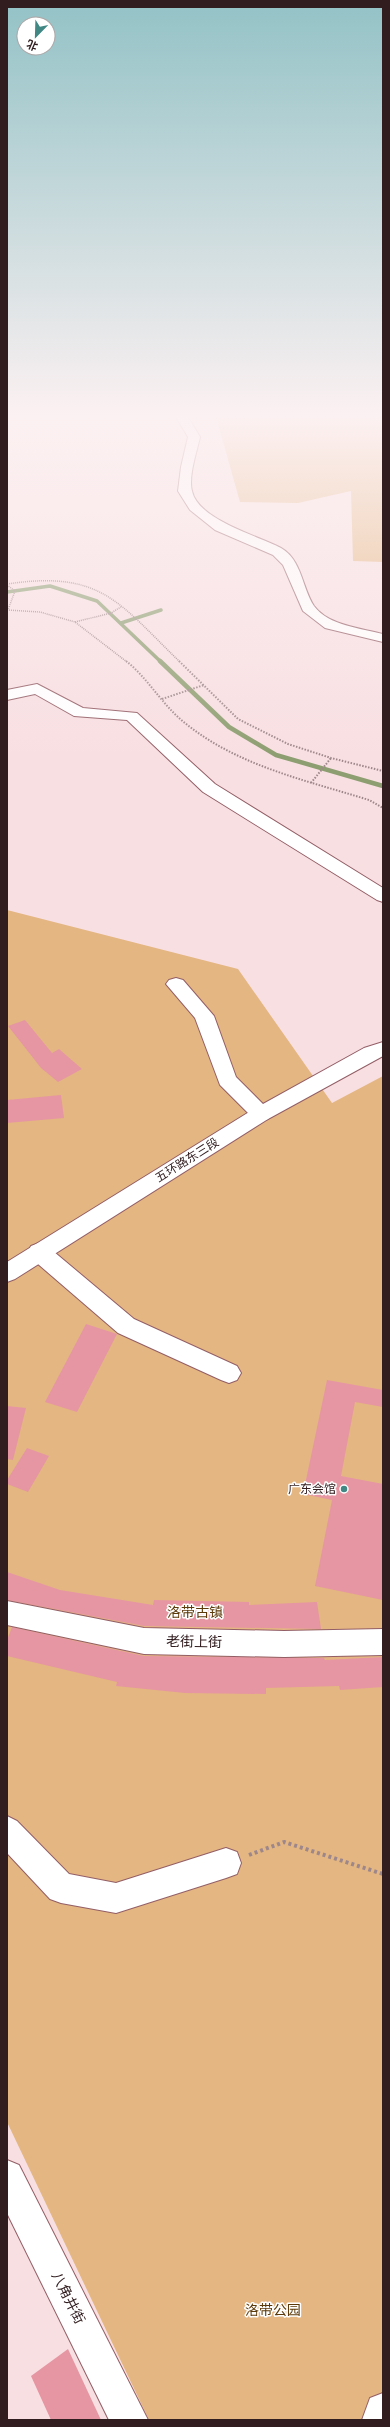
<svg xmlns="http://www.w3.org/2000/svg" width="390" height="2427" viewBox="0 0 390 2427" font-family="'Varela Round','Noto Sans SC',sans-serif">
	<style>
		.green { fill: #e4b682 }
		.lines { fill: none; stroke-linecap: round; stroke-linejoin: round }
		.stream-far1 { stroke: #8d9e70; stroke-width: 3.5 }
		.stream { stroke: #8d9e70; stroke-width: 4.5 }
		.building { fill: #e696a2 }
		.minor-casing { stroke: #935e66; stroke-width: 2 }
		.major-casing { stroke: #935e66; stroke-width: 2 }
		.path-far2 { stroke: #9e878a; stroke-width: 1.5; stroke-dasharray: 1 1; stroke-linecap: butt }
		.path-far1 { stroke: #9e878a; stroke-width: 2; stroke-dasharray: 1.5 1.5; stroke-linecap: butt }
		.path { stroke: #9e878a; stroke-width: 4; stroke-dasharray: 3 3; stroke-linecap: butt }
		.minor { fill: #fff; fill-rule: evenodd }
		.major { fill: #fff; fill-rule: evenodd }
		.poi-dot { fill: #418884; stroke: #fff; stroke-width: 1.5 }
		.labels { text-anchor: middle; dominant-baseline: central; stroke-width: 3; stroke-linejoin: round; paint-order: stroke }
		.street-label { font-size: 12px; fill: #311c1f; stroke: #fff }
		.poi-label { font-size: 12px; fill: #311c1f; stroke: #fff; text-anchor: end }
		.near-park-label { font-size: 14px; fill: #5c3a09; stroke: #fff }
		.near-street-label { font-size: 14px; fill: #311c1f; stroke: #fff }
	</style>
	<rect width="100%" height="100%" fill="#f8dfe2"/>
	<!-- green -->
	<g class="green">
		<path d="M216,417H383V562L353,561L351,491L298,503L240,502Z"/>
		<path d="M7,910L238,969L332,1103L383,1076V2420H149L7,2122Z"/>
	</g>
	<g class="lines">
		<!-- stream-far1 -->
		<g class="stream-far1">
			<path d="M7,592L50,586L97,601L161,662"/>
			<path d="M121,623L161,610"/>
		</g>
		<!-- stream -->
		<path class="stream" d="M160,661L229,727L276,755L383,786"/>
	</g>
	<!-- building -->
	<g class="building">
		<path d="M25,1020L52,1053L59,1049L82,1069L58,1082L41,1068L8,1026Z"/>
		<path d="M61,1095L64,1118L7,1123V1100Z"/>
		<path d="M86,1324L117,1334L77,1412L45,1402Z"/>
		<path d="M327,1380L383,1390V1407L355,1402L341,1476L383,1484V1600L315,1586L332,1500L303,1494Z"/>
		<path d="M7,1406L26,1408L13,1460L7,1459Z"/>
		<path d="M27,1448L49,1456L28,1492L7,1484V1480Z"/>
		<path d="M7,1572L60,1590L153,1605L154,1600L249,1602V1605L317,1602L321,1629L144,1626L7,1600Z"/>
		<path d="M12,1627L144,1656L324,1658L325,1660L383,1657V1687L340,1690L339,1686L266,1688V1694L185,1693L116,1686L117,1682L7,1656V1640Z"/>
		<path d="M68,2349L101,2420H51L31,2376Z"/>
	</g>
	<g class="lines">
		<!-- minor casing -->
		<g class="minor-casing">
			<g id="minor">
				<path d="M176,417H188L200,437C197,451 188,477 192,491C198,520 259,536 281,548C302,560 302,588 314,606C329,626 361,628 383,634V642L325,628L303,611L283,565L273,555L215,530L190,510L178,491L181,467L188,437Z"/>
				<path d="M37,684L83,708L137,713L215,784L383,888V902L377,900L203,792L127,720L74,716L35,694L7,700V690Z"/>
				<path d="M176,978L183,980L214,1016L236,1077L268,1109L271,1114L268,1119L261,1121L254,1119L220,1085L195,1018L166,984L169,980Z"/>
				<path d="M39,1243L47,1246L134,1319L237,1366L241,1373L237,1380L229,1383L221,1380L118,1333L31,1258L28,1252L31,1246Z"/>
				<path d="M7,1601L144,1628L284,1631L383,1629V1655L284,1657L144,1654L7,1625Z"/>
				<path d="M7,1816L17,1821L69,1874L116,1883L226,1848L237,1852L241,1863L237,1874L226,1878L116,1913L61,1903L50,1899L7,1853Z"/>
				<path d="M7,2160L19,2165L148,2420H109L7,2213Z"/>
				<path d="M383,2393V2420H362L370,2398Z"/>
			</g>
		</g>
		<!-- major casing -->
		<g class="major-casing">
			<path id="major" d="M383,1042V1056L268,1119L15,1279L7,1282V1262L254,1109L364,1048Z"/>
		</g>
		<!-- path-far2 -->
		<g class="path-far2">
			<path d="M7,584C101,570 118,602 180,662"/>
			<path d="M7,585L15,591L8,610"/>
			<path d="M7,610L40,612L75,622L127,662"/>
			<path d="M75,622L111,613L121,607"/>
		</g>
		<!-- path-far1 -->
		<g class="path-far1">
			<path d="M126,661C148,678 162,705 185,723C238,766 305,780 369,800L383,808"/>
			<path d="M179,661L238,719L288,744L331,758L383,771"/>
			<path d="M162,699L204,685"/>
			<path d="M311,783L331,758"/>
		</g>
		<!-- path -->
		<path class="path" d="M249,1855L284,1842L383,1874"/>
		<!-- minor -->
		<use href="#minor" class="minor"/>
		<!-- major -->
		<use href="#major" class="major"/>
	</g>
	<!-- sky -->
	<linearGradient id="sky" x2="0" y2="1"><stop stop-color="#93c2c6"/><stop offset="0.55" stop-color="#fcf1f2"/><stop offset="1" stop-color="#fcf1f2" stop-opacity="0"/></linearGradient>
	<rect width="390" height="757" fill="url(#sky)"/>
	<!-- markers -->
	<circle class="poi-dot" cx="344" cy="1489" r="4"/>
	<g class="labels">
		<!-- street labels -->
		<g class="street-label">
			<text transform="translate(187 1160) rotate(-32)">五环路东三段</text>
		</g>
		<!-- poi labels -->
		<g class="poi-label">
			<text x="336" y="1489">广东会馆</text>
		</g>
		<!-- near-park labels -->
		<g class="near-park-label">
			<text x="195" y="1612">洛带古镇</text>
			<text x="273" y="2310">洛带公园</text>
		</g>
		<!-- near-street labels -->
		<g class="near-street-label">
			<text transform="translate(194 1642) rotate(1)">老街上街</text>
			<text transform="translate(68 2298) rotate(63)">八角井街</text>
		</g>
	</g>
	<!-- border -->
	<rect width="390" height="2427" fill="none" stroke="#311c1f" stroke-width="16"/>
	<!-- north arrow -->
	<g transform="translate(36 36) rotate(203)"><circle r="19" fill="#ffffff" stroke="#ada4a5"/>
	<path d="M0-3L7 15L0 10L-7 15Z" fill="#418884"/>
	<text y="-6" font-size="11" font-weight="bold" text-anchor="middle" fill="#311c1f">北</text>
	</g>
</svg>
